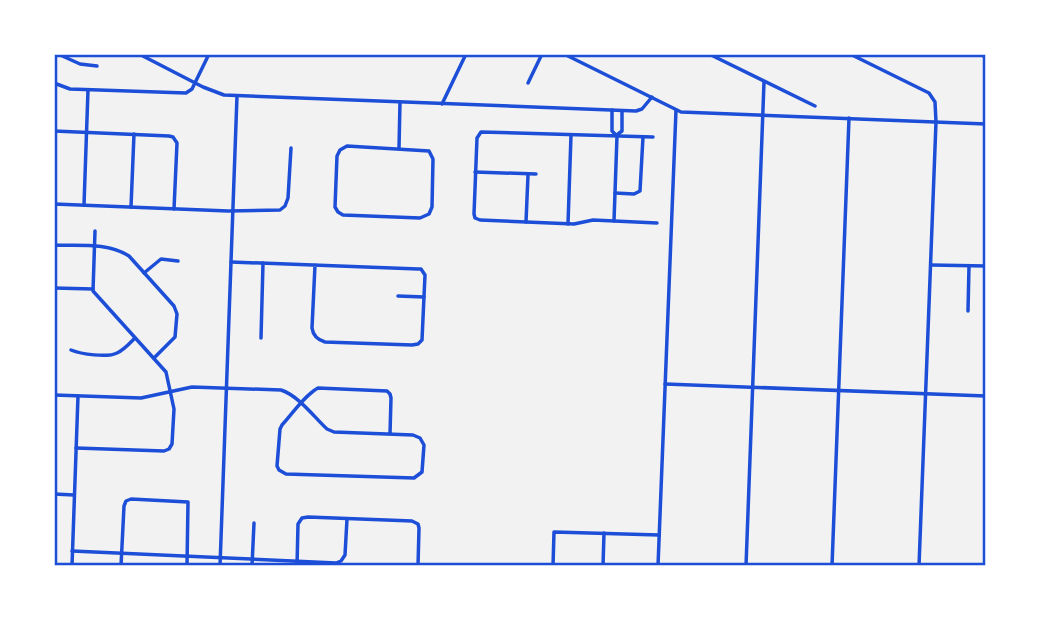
<svg xmlns="http://www.w3.org/2000/svg" width="1040" height="620" viewBox="0 0 1040 620" font-family="'Noto Sans',sans-serif">
	<style>
		.lines { fill: none; stroke-linecap: round; stroke-linejoin: round }
		.minor { stroke: #1d4ed8; stroke-width: 3.5 }
		.neatline { fill: none; stroke: #1d4ed8; stroke-width: 2.5 }
	</style>
	<rect width="100%" height="100%" fill="#f2f2f2"/>
	<g class="lines">
		<!-- minor -->
		<g class="minor">
			<path d="M58,54L80,64L97,66"/>
			<path d="M139,54L203,87L224,95L636,111L642,109L652,97"/>
			<path d="M564,54L681,112L986,124"/>
			<path d="M709,54L815,106"/>
			<path d="M850,54L929,93L935,102L936,122L919,566"/>
			<path d="M982,54L986,59"/>
			<path d="M54,83L70,89L186,93L192,89L209,54"/>
			<path d="M528,83L542,54"/>
			<path d="M442,104L466,54"/>
			<path d="M612,110V131L617,136L614,221"/>
			<path d="M54,131L169,136L173,137L177,143L174,209"/>
			<path d="M618,134L622,131V111"/>
			<path d="M653,137L481,132L477,138L474,214L475,218L480,220L574,224L593,220L657,223"/>
			<path d="M347,146L429,151L433,159L432,207L429,214L420,218L343,215L338,212L335,207L337,156L340,150Z"/>
			<path d="M399,148L400,102"/>
			<path d="M475,172L536,174"/>
			<path d="M615,193L634,194L640,191L643,137"/>
			<path d="M54,204L228,211L280,210L285,206L288,198L291,148"/>
			<path d="M84,205L88,90"/>
			<path d="M131,207L134,134"/>
			<path d="M526,222L528,175"/>
			<path d="M568,224L571,135"/>
			<path d="M54,245C78,246 108,242 129,256L174,306L177,314L175,337L154,358"/>
			<path d="M231,262L418,269H421L425,275L422,340L418,344L412,345L325,342C318,340 313,335 312,328L315,265"/>
			<path d="M931,265L986,266"/>
			<path d="M144,273L161,259L178,261"/>
			<path d="M54,288L93,289"/>
			<path d="M398,296L424,297"/>
			<path d="M968,311L969,266"/>
			<path d="M261,338L263,263"/>
			<path d="M71,350C81,354 107,358 117,353C124,350 130,343 135,338"/>
			<path d="M665,384L986,396"/>
			<path d="M54,395L141,398L192,387L281,390C299,396 314,417 327,429L334,432L413,435L420,438L424,445L422,472L414,478L286,474L279,470L277,466L280,429L282,425C293,413 304,396 318,388L387,391L390,394L391,398L390,434"/>
			<path d="M76,448L164,451L169,449L172,444L174,409L166,372L93,291L95,231"/>
			<path d="M54,494L74,495"/>
			<path d="M72,551L336,563L341,561L345,555L347,519"/>
			<path d="M72,566L78,396"/>
			<path d="M121,566L124,506L126,501L131,499L188,502L187,566"/>
			<path d="M220,566L237,96"/>
			<path d="M252,566L254,523"/>
			<path d="M297,566L298,524L302,518L308,517L412,521L418,524L419,528L418,566"/>
			<path d="M376,566H403"/>
			<path d="M553,566L554,532L659,535"/>
			<path d="M603,566L604,533"/>
			<path d="M658,566L676,110"/>
			<path d="M746,566L764,82"/>
			<path d="M832,566L849,118"/>
		</g>
	</g>
	<!-- border -->
	<rect width="1040" height="620" fill="none" stroke="#ffffff" stroke-width="112"/>
	<rect x="56" y="56" width="928" height="508" class="neatline"/>
</svg>
